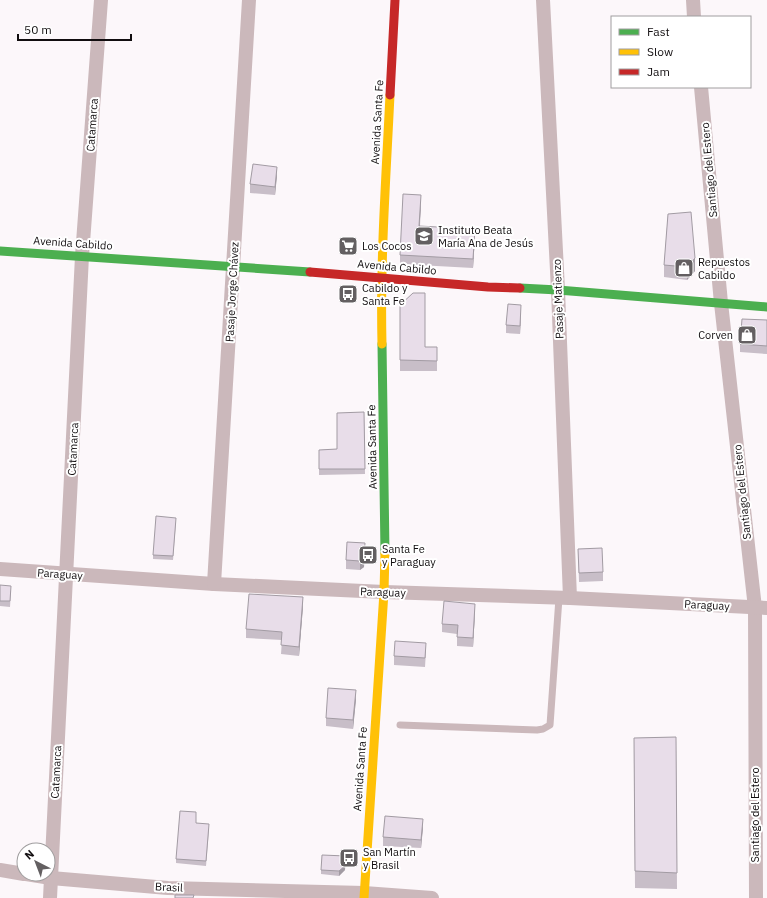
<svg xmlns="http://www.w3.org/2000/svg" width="767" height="898" viewBox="0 0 767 898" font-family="'IBM Plex Sans',sans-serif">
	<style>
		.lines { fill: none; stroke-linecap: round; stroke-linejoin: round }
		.lane { stroke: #cbb8bb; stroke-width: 7 }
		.street { stroke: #cbb8bb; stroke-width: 14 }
		.fast { stroke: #4caf50; stroke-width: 9 }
		.slow { stroke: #ffc107; stroke-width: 9 }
		.jam { stroke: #c62828; stroke-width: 9 }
		.wall { fill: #c8bec8 }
		.shaded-wall { fill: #a29ba3 }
		.building { fill: #e8dde9; stroke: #a29ba3 }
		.labels { text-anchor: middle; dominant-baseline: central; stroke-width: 4; stroke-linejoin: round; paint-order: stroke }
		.street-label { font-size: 11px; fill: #110d0f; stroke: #fff }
		.poi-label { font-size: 11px; fill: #110d0f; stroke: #fff; text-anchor: start }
	</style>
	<rect width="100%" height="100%" fill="#fcf7fa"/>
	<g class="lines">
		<!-- lane -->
		<path class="lane" d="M400,725L537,730L543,729L550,725L559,598"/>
		<!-- street -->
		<g class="street">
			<path d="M543,0L558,290L570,598"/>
			<path d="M693,0L694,17"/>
			<path d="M701,87L721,303L755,608L756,898"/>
			<path d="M0,569L214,584L384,592L570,598L767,608"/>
			<path d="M214,584L249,0"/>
			<path d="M0,870L24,874"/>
			<path d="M26,874L51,878L168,888L364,893L432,898"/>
			<path d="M50,898L82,256L101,0"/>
		</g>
		<!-- fast -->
		<g class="fast">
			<path d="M0,251L310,272"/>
			<path d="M520,288L558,290L767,307"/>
			<path d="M382,344L385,553"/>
		</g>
		<!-- slow -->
		<g class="slow">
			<path d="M382,344C380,261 386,178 390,95"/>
			<path d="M364,898L384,592L385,553"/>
		</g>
		<!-- jam -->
		<g class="jam">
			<path d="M390,95L395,0"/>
			<path d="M310,272L488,287L520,288"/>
		</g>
	</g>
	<!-- wall -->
	<g class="wall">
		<path d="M277,175L275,195L250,193V184Z"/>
		<path d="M421,204L420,226L475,237L473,268L400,264V255Z"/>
		<path d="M668,214L695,271L687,280L664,277V265Z"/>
		<path d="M400,305L425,347H437V371H400Z"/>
		<path d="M521,314L520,334L506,333V325Z"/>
		<path d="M767,320V354L740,352V344Z"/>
		<path d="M364,412L365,474L319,475V450L337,449Z"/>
		<path d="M176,522L173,560L153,559V555Z"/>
		<path d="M578,549L603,572V581L579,582Z"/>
		<path d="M365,552L364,567L360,570L346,569V560Z"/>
		<path d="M0,585L11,591L10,607L0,606Z"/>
		<path d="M303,606L299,656L281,654L282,640L246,638V629Z"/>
		<path d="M475,612L473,647L457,646V634L442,632V624Z"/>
		<path d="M426,651L425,667L394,665V656Z"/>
		<path d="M356,699L353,729L326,726V718Z"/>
		<path d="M676,737L677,889L635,888L634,738Z"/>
		<path d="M196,823L209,829L206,866L176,863V859Z"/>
		<path d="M423,827L421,848L383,846V837Z"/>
		<path d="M321,870H345L339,876L321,874Z"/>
	</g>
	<!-- shaded-wall -->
	<g class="shaded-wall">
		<path d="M277,167V175L275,195V187Z"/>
		<path d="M421,195V204L419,234V226Z"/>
		<path d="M475,229V237L473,268V259Z"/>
		<path d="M695,258V271L687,280V267Z"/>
		<path d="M521,305V314L520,334V326Z"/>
		<path d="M365,543L364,567L360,570V561Z"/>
		<path d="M303,597V606L299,656V647Z"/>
		<path d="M475,604V612L473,647V638Z"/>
		<path d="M356,690V699L353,729V720Z"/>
		<path d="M423,819V827L421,848V840Z"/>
		<path d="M346,856L345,870L339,876V871Z"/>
	</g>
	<!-- building -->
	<g class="building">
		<path d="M253,164L277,167L275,187L250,184Z"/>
		<path d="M403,194L421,195L419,226L475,229L473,259L400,255Z"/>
		<path d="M691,212L695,258L687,267L664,265L668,214Z"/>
		<path d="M413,293H425V347H437V361L400,360V305Z"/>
		<path d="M508,304L521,305L520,326L506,325Z"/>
		<path d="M742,319L767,320V346L740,344Z"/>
		<path d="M364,412L365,469H319V450L337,449V413Z"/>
		<path d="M156,516L176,518L173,556L153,555Z"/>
		<path d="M347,542L365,543L364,558L360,561L346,560Z"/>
		<path d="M602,548L603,572L579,573L578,549Z"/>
		<path d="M0,585L11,586L10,601H0Z"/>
		<path d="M249,594L303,597L299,647L281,645L282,632L246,629Z"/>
		<path d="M444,601L475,604L473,638L457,637L458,625L442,624Z"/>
		<path d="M395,641L426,643L425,658L394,656Z"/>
		<path d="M328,688L356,690L353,720L326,718Z"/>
		<path d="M676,737L677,873L635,871L634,738Z"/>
		<path d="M180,811L196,812V823L209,824L206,861L176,859Z"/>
		<path d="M385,816L423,819L421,840L383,837Z"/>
		<path d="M322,855L346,856L345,866L339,871L321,870Z"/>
		<path d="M175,895H194L193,898H175Z"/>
	</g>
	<!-- icons -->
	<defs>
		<g id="school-square" transform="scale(1)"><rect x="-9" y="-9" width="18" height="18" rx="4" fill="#635f61" stroke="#fff"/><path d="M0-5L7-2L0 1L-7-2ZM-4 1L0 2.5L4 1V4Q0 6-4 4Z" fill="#fff"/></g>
		<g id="supermarket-square" transform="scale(1)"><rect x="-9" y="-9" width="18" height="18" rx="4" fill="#635f61" stroke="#fff"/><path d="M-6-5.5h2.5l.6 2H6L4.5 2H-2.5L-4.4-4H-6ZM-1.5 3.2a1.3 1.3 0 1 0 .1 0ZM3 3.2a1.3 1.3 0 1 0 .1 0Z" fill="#fff"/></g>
		<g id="shop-square" transform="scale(1)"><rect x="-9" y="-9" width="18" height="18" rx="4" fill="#635f61" stroke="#fff"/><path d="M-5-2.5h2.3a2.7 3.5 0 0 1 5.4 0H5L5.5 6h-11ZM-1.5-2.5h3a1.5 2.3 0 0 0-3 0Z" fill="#fff"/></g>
		<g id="bus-square" transform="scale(1)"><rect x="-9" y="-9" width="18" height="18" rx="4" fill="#635f61" stroke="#fff"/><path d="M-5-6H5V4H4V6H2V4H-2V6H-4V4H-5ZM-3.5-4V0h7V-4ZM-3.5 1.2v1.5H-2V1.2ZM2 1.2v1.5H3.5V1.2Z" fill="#fff"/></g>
	</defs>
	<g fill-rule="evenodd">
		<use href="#school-square" x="424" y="236"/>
		<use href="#supermarket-square" x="348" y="246"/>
		<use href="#shop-square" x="684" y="268"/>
		<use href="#bus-square" x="348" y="294"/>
		<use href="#shop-square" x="747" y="335"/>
		<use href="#bus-square" x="368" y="555"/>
		<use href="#bus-square" x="349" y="858"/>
	</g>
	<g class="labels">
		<!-- street labels -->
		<g class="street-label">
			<text transform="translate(377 122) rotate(-87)">Avenida Santa Fe</text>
			<text transform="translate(92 125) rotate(-86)">Catamarca</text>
			<text transform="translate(709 170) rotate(-95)">Santiago del Estero</text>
			<text transform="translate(73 243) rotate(4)">Avenida Cabildo</text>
			<text transform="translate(397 267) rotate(5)">Avenida Cabildo</text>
			<text transform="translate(232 292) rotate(-87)">Pasaje Jorge Chávez</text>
			<text transform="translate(558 299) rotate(-92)">Pasaje Matienzo</text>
			<text transform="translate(372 447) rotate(-91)">Avenida Santa Fe</text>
			<text transform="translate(73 449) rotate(-87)">Catamarca</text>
			<text transform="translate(742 492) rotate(-96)">Santiago del Estero</text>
			<text transform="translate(60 574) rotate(4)">Paraguay</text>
			<text transform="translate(383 592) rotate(2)">Paraguay</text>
			<text transform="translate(707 605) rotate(3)">Paraguay</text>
			<text transform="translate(360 769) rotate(-86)">Avenida Santa Fe</text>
			<text transform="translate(56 772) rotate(-87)">Catamarca</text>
			<text transform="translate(755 815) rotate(-90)">Santiago del Estero</text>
			<text transform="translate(169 887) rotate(3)">Brasil</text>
		</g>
		<!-- poi labels -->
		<g class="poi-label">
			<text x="438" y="230">Instituto Beata<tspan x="438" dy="13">María Ana de Jesús</tspan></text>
			<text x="362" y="246">Los Cocos</text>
			<text x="698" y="262">Repuestos<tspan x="698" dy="13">Cabildo</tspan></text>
			<text x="362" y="288">Cabildo y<tspan x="362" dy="13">Santa Fe</tspan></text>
			<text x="733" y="335" text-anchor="end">Corven</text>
			<text x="382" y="549">Santa Fe<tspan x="382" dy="13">y Paraguay</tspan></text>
			<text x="363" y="852">San Martín<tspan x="363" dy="13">y Brasil</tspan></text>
		</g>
	</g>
	<!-- legend -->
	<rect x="611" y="16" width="140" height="72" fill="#ffffff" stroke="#a09e9f"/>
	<rect x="619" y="29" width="20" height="6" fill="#4caf50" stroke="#a09e9f"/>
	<text x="647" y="36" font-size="12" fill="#110d0f">Fast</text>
	<rect x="619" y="49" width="20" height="6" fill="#ffc107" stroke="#a09e9f"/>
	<text x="647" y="56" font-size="12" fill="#110d0f">Slow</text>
	<rect x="619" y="69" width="20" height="6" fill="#c62828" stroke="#a09e9f"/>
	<text x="647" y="76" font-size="12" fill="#110d0f">Jam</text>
	<!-- north arrow -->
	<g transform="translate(36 862) rotate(318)"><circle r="19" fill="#ffffff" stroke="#a09e9f"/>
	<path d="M0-3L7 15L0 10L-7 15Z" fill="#635f61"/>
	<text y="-6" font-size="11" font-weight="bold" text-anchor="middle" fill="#110d0f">N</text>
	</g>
	<!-- scale -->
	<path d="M18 34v6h113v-6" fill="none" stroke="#110d0f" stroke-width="2"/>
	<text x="24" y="34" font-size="12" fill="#110d0f" stroke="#ffffff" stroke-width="3" paint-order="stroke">50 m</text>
</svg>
